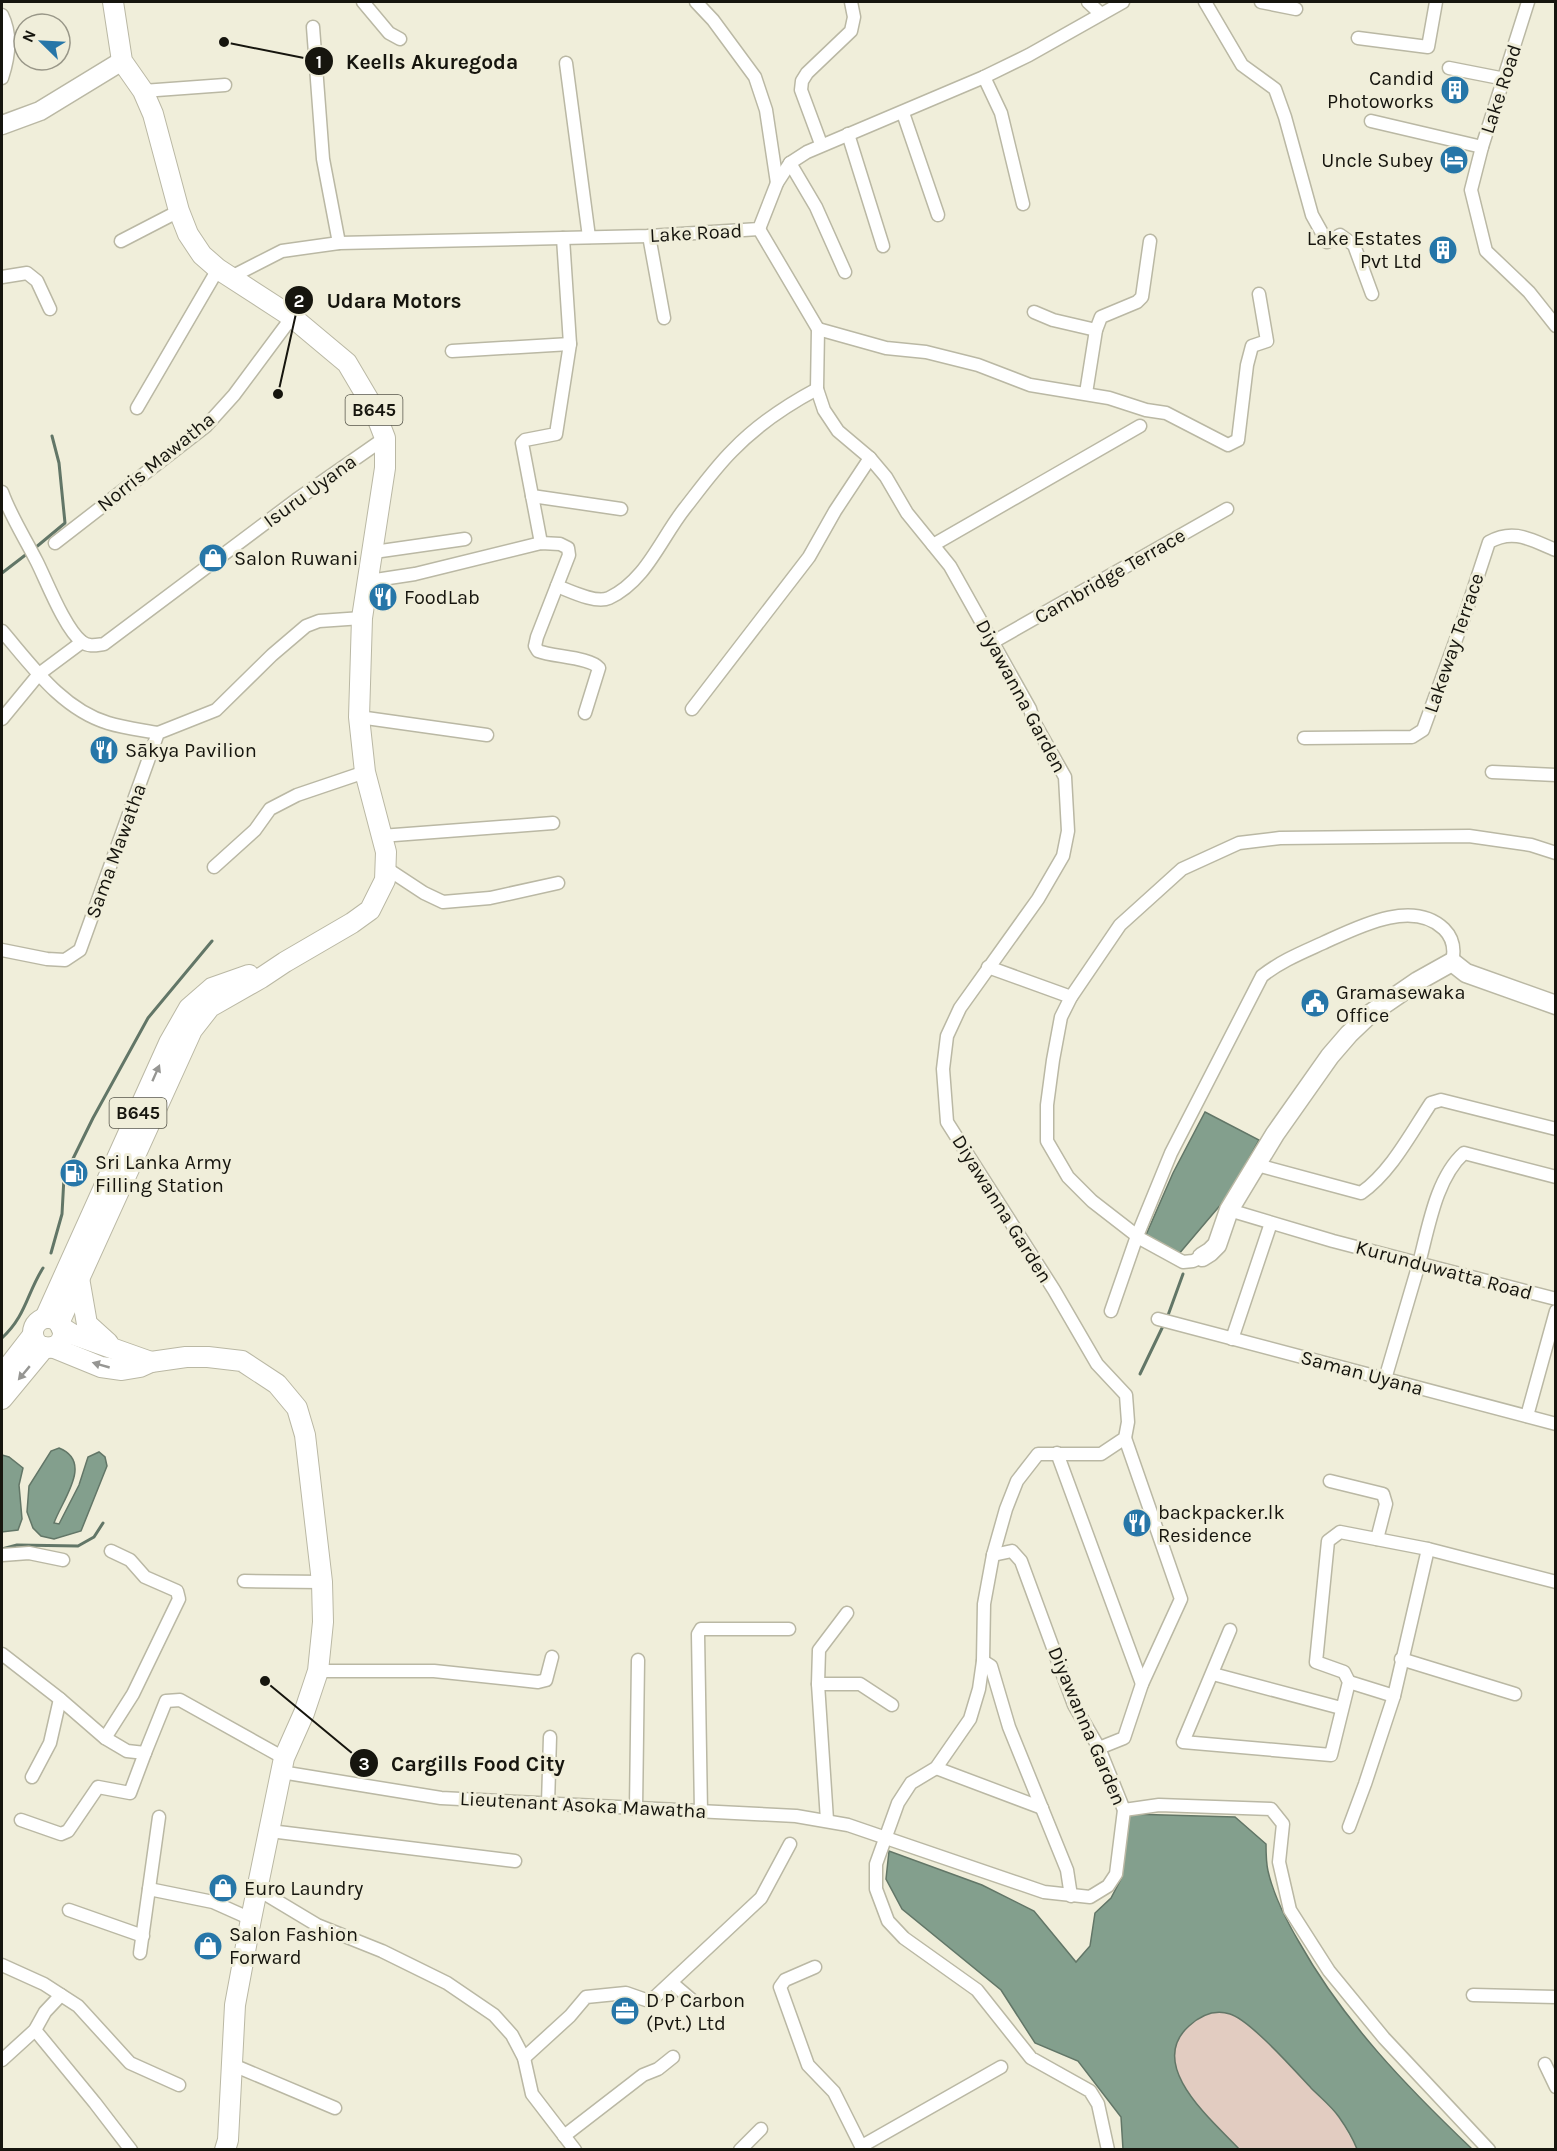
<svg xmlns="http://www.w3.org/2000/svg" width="1557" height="2151" viewBox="0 0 1557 2151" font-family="Karla,sans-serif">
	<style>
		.green { fill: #e2ccc1 }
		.water { fill: #839f8d; stroke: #627667; stroke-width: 1.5 }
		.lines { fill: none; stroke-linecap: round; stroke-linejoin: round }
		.stream { stroke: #627667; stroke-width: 3 }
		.street-casing { stroke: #bab8a4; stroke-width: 15 }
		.secondary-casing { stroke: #bab8a4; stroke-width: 21 }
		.primary-casing { stroke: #bab8a4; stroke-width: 22 }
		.street { stroke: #fff; stroke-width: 12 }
		.secondary { stroke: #fff; stroke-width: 18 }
		.primary { stroke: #fff; stroke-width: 20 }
		.oneway { fill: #969693 }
		.labels { text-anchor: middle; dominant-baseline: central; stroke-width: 6; stroke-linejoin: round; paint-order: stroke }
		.shield { fill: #f0eeda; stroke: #57564b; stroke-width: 1.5 }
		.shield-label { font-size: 18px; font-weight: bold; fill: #16150e }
		.poi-label { font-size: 20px; fill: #16150e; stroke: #f0eeda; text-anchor: start }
		.street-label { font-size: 20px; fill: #16150e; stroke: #f0eeda }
		.leader { fill: none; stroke: #16150e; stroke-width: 2 }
		.callout-dot { fill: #16150e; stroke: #f0eeda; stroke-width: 2 }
		.mark-label { font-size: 18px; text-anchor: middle; font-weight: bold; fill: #fff }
		.callout-label { font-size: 21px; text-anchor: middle; font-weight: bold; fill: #16150e; stroke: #f0eeda; stroke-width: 6; stroke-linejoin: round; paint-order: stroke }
	</style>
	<rect width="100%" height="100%" fill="#f0eeda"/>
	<!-- green -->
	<path class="green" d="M1215,2011L1233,2014L1260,2035L1339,2117L1357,2149H1239C1204,2111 1126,2044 1215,2011Z"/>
	<!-- water -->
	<g class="water">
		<path d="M1205,1112L1259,1140L1228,1196L1178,1255L1146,1235L1173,1173Z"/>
		<path d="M59,1448C94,1462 62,1500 54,1523L59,1524L79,1485L88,1457L99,1452L105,1457L107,1466L81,1531L54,1539L41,1536L33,1528L27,1512L29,1486L51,1451Z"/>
		<path d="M2,1455L9,1457L23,1468L19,1485L22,1519L18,1530L2,1532Z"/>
		<path d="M1129,1814L1235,1817L1266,1844C1266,1853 1266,1862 1268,1871C1274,1897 1286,1920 1299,1942C1344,2022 1406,2086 1472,2149H1357C1353,2139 1346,2127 1339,2117C1332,2107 1320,2097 1311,2088C1295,2071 1250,2020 1230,2014C1214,2009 1201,2015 1189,2026C1145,2065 1213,2121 1239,2149H1123L1121,2117L1078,2061L1035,2043L1001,1990L902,1909L886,1879L889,1851L982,1885L1034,1911L1076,1962L1090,1946L1095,1913L1111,1898L1122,1877Z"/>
	</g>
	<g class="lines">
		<!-- stream -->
		<g class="stream">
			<path d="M35,548L65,523L59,463L52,436"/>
			<path d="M2,573L28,553"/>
			<path d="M51,1253L62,1214L64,1177L93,1118L148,1018L212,941"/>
			<path d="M1167,1318L1183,1274"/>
			<path d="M2,1338C26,1316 27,1293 43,1268"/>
			<path d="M1140,1374L1164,1324"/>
			<path d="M2,1549L17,1545L78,1546L94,1537L103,1523"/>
		</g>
		<!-- street casing -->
		<g class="street-casing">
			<g id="street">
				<path d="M363,2L389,33L400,39"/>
				<path d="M696,2L713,20L755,77L766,110L777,183"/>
				<path d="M1088,2L1101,14"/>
				<path d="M1205,2L1242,65L1275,89L1285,117L1312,215L1327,242L1340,235L1354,245L1372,294"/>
				<path d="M1261,2L1296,9"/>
				<path d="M1528,2L1482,147L1471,190L1486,251L1529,292L1556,326"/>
				<path d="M2,15C12,35 9,57 2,78"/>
				<path d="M313,27L323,159L339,243"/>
				<path d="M1358,38L1428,47L1436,2"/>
				<path d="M566,63L589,237"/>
				<path d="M1449,68L1505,79"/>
				<path d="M984,77L1001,113L1023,204"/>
				<path d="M143,91L225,85"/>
				<path d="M903,113L938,215"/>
				<path d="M1371,121L1482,147"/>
				<path d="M848,134L883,246"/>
				<path d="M821,144L801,90L802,81L807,73L851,31L854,17L851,2"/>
				<path d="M790,163L816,207L845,272"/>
				<path d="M759,229L818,329L817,389L824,410L838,431L870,458L886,477L907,513L950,566L1030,709L1034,722L1065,777L1068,831L1063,856L1038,899L960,1008L947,1036L943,1069L947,1122L1054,1290L1097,1364L1126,1395L1128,1422L1125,1438L1101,1454H1038L1017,1481L1006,1509L993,1555L984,1604L983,1661L979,1689L970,1719L936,1768L911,1783L898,1803L876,1864V1889L888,1921L904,1938L977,1990L1031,2058L1090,2091L1098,2104L1108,2150"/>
				<path d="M649,236L664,318"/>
				<path d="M121,241L179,211"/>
				<path d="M2,277L27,273L37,281L50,309"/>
				<path d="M231,277L282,251L339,243L649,236L759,229L777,183L790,163L807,152L984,77L1029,55L1123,2"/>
				<path d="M1034,312L1053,320L1096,330"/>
				<path d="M818,329L886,348L926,352L978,365L1030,385L1109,398L1146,410L1166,413L1228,445L1238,440L1247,365L1252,346L1267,341L1259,294"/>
				<path d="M452,351L570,344"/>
				<path d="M1086,393L1096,330L1101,317L1137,302L1142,297L1150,241"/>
				<path d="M137,408L218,269"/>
				<path d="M2,492C11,517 25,538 37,562C47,582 65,629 82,642C89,647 96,645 104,644L296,500L385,438"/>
				<path d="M532,496L621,509"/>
				<path d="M55,543L206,426L234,395L292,317"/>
				<path d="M541,543L522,443L525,440L556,434L570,344L563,238"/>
				<path d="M933,545L1140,426"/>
				<path d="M374,552L465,539"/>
				<path d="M369,581L415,574L541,543L560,544L568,548L569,555L537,637L535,646L538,651C553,657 590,657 599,668L585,713"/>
				<path d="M557,586C570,591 596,604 609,598C646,581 661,538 685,508C700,489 715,468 732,451C756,426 787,405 817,389"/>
				<path d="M2,631C32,666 62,709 108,723C124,728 142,730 158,733"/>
				<path d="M993,642L1227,509"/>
				<path d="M692,709L809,557L835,511L870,458"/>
				<path d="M359,717L487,735"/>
				<path d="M2,719L39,674L82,642"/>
				<path d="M1304,738L1412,737L1423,730L1466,612L1489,542C1514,528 1531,540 1556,550"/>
				<path d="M1492,772L1556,775"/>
				<path d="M381,836L553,823"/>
				<path d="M214,867L255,830L270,809L297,795L365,772"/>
				<path d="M386,868L424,893L443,902L490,898L558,883"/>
				<path d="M2,950L47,959L65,960L80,950L158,733L216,710L272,655L306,626L319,621L362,618"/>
				<path d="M988,967L1071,997"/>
				<path d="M1257,1165L1361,1193C1391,1172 1411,1133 1431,1103L1441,1100L1556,1129"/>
				<path d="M1229,1210L1333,1241L1556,1299"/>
				<path d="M1202,1257L1193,1261L1183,1262L1141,1239L1092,1201L1068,1177L1047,1141V1105L1053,1060L1061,1017L1071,997L1120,925L1182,869L1239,843L1280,838L1469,836L1531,845L1556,853"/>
				<path d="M1111,1311L1137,1236L1171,1153L1262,976C1281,961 1301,953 1323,943C1356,928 1412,898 1444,929C1454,939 1455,950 1452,962"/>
				<path d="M1158,1319L1556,1424"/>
				<path d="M1232,1339L1271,1223"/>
				<path d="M1385,1379C1396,1342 1407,1305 1418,1267C1428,1231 1435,1179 1464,1153L1556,1177"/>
				<path d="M1527,1416L1556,1311"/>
				<path d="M1057,1453L1142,1684"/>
				<path d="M1330,1481L1383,1494L1386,1504L1377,1539"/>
				<path d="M2,1555L29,1553L63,1560"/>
				<path d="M244,1581L322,1582"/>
				<path d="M1230,1630L1183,1742L1331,1755L1349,1682L1344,1672L1316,1662L1328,1541L1340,1532L1428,1549L1556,1582"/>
				<path d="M2,1654L60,1699L105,1738L127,1751L145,1753L166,1701L180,1700L284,1758"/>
				<path d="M1401,1659L1515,1694"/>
				<path d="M983,1661L991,1666L1009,1727L1067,1870L1071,1896"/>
				<path d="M318,1671H434L538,1682L546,1680L552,1657"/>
				<path d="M1213,1674L1341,1708"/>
				<path d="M1349,1682L1394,1696"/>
				<path d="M818,1684H860L892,1705"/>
				<path d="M105,1738L133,1694L179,1599L177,1591L145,1577L130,1560L111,1551"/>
				<path d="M1099,1748L1124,1738L1142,1684L1181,1599L1125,1438"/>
				<path d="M936,1768L1042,1808"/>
				<path d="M281,1772L441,1798L796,1816L848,1825L1044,1892L1090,1897L1108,1886L1116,1874L1124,1810L1099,1748L1074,1705L1021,1561L1012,1551L993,1555"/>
				<path d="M32,1777L50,1743L60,1699"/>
				<path d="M548,1804L550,1737"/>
				<path d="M636,1809L638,1660"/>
				<path d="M1124,1810L1159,1805L1271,1809L1283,1824L1279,1862L1290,1910L1329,1971L1384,2038L1489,2150"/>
				<path d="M701,1812L698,1634L701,1629H789"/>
				<path d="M21,1820L61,1834L68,1831L98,1787L130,1793L145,1753"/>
				<path d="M827,1820L818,1684L819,1650L847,1613"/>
				<path d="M1349,1827L1365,1784L1394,1696L1428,1549"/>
				<path d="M270,1831L515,1861"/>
				<path d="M149,1889L213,1902L251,1919"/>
				<path d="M257,1889L317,1925L382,1951L447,1983L494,2015L512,2035L524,2058L532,2094L575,2150"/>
				<path d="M69,1910L143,1936"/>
				<path d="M140,1953L159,1817"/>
				<path d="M2,1965L44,1984L78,2006L130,2063L179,2085"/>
				<path d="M815,1967L785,1980L780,1987L808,2065L834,2092L863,2150"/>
				<path d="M672,1983L693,2001"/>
				<path d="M1473,1995L1556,1997"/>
				<path d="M35,2030L95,2103L131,2150"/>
				<path d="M524,2058L570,2016L586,1997L626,1993L646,2000L655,1997L761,1898L790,1844"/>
				<path d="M2,2060L35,2030L45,2012L61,1995"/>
				<path d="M1545,2064L1556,2087"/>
				<path d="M233,2065L335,2108"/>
				<path d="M564,2136L643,2075L658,2069L673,2057"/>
				<path d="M862,2146L1001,2067"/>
				<path d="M740,2150L761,2129"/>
			</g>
		</g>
		<!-- secondary casing -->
		<g class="secondary-casing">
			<g id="secondary">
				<path d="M2,125L40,111L122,61"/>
				<path d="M1202,1257L1210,1252L1217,1245L1229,1210L1275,1134L1330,1056L1349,1034L1370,1014L1418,981L1452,962L1466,973L1556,1005"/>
			</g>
		</g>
		<!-- primary casing -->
		<g class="primary-casing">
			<g id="primary">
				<path d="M79,1278L87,1324L108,1343"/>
				<path d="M45,1318L169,1043L189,1008L212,988L249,975"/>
				<circle cx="48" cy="1333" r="15"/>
				<path d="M59,1323L192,1030L210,1007L261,978L285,962L352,923L370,910L385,880L386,852L365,772L359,717L362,618L385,468V438L373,407L347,363L292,317L218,269L202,255L188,234L179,211L153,114L143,91L122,61L113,2"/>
				<path d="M61,1327L72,1334L151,1362"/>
				<path d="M52,1347L101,1367L122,1370L140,1367L151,1362L186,1357H208L242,1361L277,1384L297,1408L305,1435L322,1582L323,1622L318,1671L304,1713L284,1758L251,1919L235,2005L228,2140L225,2150"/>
				<path d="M2,1375L33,1335"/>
				<path d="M2,1399L45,1347"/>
			</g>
		</g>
		<!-- street -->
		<use href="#street" class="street"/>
		<!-- secondary -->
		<use href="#secondary" class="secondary"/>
		<!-- primary -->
		<use href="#primary" class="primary"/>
	</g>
	<!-- one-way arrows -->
	<defs><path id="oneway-solid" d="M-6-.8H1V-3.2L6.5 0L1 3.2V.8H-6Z" transform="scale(1.5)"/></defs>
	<g class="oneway">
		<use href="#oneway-solid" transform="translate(156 1073) rotate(-66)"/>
		<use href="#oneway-solid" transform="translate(101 1365) rotate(-164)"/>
		<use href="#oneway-solid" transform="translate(24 1373) rotate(130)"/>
	</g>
	<!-- icons -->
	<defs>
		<g id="building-disc" transform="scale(1.5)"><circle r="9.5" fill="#2676a8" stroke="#f0eeda"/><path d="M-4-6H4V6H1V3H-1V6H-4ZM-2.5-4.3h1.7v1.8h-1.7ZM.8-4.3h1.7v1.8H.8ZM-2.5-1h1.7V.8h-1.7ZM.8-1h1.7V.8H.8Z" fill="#fff"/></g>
		<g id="hotel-disc" transform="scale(1.5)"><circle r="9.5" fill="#2676a8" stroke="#f0eeda"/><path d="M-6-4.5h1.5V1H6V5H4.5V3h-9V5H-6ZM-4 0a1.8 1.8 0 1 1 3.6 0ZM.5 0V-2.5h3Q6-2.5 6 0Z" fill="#fff"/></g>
		<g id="shop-disc" transform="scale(1.5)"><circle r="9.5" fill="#2676a8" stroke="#f0eeda"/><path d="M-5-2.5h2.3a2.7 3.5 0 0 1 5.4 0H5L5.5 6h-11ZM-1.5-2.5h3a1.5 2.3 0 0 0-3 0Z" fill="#fff"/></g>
		<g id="restaurant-disc" transform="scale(1.5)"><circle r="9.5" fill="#2676a8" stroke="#f0eeda"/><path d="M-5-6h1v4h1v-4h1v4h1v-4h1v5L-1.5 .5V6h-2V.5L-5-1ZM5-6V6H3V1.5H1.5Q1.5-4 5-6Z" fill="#fff"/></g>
		<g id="civic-disc" transform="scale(1.5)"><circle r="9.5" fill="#2676a8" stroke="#f0eeda"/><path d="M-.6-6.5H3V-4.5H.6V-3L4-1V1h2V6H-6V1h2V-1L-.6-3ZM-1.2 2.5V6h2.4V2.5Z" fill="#fff"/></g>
		<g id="fuel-disc" transform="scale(1.5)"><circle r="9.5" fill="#2676a8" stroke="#f0eeda"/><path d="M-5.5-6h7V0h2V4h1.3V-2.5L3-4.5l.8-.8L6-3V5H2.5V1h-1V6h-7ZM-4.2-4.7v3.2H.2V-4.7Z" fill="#fff"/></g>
		<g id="office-disc" transform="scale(1.5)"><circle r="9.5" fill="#2676a8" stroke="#f0eeda"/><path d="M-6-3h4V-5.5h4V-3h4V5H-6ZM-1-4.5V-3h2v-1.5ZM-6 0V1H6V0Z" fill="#fff"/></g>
	</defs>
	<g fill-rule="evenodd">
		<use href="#building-disc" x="1455" y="90"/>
		<use href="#hotel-disc" x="1454" y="160"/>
		<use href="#building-disc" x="1443" y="250"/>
		<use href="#shop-disc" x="213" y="558"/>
		<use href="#restaurant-disc" x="383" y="597"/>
		<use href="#restaurant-disc" x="104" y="750"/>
		<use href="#civic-disc" x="1315" y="1003"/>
		<use href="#fuel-disc" x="74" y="1173"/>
		<use href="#restaurant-disc" x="1137" y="1523"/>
		<use href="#shop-disc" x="223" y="1888"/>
		<use href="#shop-disc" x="208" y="1946"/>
		<use href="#office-disc" x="625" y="2011"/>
	</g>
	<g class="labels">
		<!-- shield labels -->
		<g class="shield">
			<rect x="345.5" y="395" width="57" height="30" rx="4.5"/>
			<rect x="109.5" y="1098" width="57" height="30" rx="4.5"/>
		</g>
		<g class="shield-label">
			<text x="374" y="410">B645</text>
			<text x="138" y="1113">B645</text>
		</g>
		<!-- poi labels -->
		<g class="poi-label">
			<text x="1434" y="78" text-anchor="end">Candid<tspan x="1434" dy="23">Photoworks</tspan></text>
			<text x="1433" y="160" text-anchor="end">Uncle Subey</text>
			<text x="1422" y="238" text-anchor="end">Lake Estates<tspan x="1422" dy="23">Pvt Ltd</tspan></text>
			<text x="234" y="558">Salon Ruwani</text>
			<text x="404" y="597">FoodLab</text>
			<text x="125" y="750">Sākya Pavilion</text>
			<text x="1336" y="992">Gramasewaka<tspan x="1336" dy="23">Office</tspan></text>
			<text x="95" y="1162">Sri Lanka Army<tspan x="95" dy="23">Filling Station</tspan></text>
			<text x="1158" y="1512">backpacker.lk<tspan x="1158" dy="23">Residence</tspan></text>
			<text x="244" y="1888">Euro Laundry</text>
			<text x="229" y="1934">Salon Fashion<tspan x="229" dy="23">Forward</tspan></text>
			<text x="646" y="2000">D P Carbon<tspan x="646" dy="23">(Pvt.) Ltd</tspan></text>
		</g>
		<!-- street labels -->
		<g class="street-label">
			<text transform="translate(1501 89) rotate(-72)">Lake Road</text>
			<text transform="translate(696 233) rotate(-3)">Lake Road</text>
			<text transform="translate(156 462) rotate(-39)">Norris Mawatha</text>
			<text transform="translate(310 491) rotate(-36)">Isuru Uyana</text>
			<text transform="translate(1110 576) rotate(-30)">Cambridge Terrace</text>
			<text transform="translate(1454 643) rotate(-71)">Lakeway Terrace</text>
			<text transform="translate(1021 696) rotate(62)">Diyawanna Garden</text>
			<text transform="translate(116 851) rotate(-70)">Sama Mawatha</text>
			<text transform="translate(1002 1209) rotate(58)">Diyawanna Garden</text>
			<text transform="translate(1444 1270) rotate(15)">Kurunduwatta Road</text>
			<text transform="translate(1362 1373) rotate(15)">Saman Uyana</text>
			<text transform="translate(1087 1726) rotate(67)">Diyawanna Garden</text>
			<text transform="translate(583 1805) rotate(3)">Lieutenant Asoka Mawatha</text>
		</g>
	</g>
	<!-- callouts -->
	<path class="leader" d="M224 42L319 61M278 394L299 300M265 1681L364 1763"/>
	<g class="callout-dot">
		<circle cx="224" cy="42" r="6"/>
		<circle cx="278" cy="394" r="6"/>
		<circle cx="265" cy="1681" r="6"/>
		<circle cx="319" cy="61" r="15"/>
		<circle cx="299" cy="300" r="15"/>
		<circle cx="364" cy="1763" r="15"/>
	</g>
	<g class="mark-label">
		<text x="319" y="68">1</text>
		<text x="299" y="307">2</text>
		<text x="364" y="1770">3</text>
	</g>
	<g class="callout-label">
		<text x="432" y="69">Keells Akuregoda</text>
		<text x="394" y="308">Udara Motors</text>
		<text x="478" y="1771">Cargills Food City</text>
	</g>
	<!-- border -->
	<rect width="1557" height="2151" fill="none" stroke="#16150e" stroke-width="6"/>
	<!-- north arrow -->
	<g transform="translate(42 42) rotate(294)"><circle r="28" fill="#f0eeda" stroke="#999788" stroke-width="1.5"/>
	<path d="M0-4.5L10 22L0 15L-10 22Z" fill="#2676a8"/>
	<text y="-9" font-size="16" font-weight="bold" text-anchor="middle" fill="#16150e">N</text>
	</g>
</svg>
